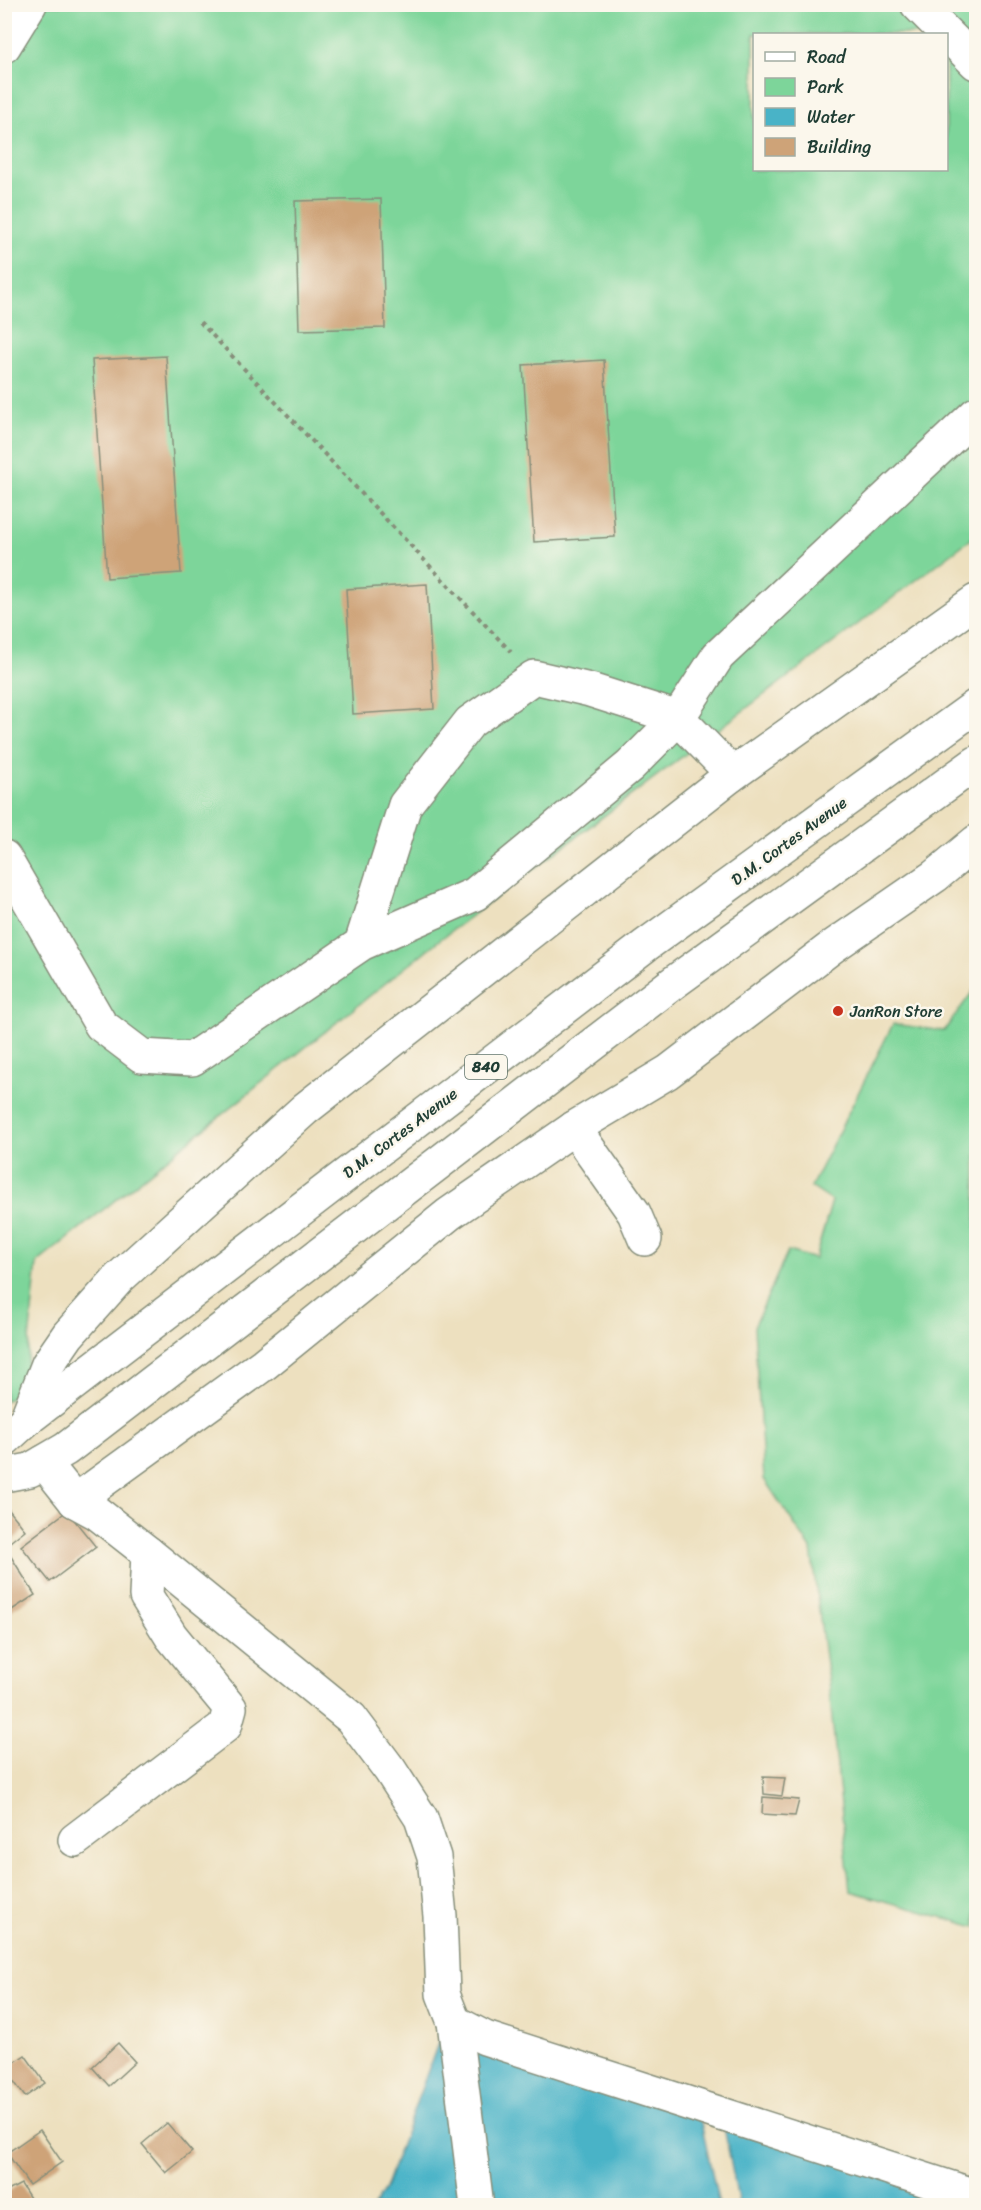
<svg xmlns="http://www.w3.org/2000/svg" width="981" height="2210" viewBox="0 0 981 2210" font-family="Sriracha,sans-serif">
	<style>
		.green { fill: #7dd59a; stroke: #4e8967; stroke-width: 1.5; fill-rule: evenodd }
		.water { fill: #49b3c7; stroke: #34787e; stroke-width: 1.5 }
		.building { fill: #cea378 }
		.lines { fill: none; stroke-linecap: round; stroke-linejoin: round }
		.minor-casing { stroke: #868e7a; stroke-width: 36 }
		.highway-casing { stroke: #868e7a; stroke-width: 36 }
		.path { stroke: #868e7a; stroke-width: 4; stroke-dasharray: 4.5 4.5; stroke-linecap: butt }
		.minor { stroke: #fff; stroke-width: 33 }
		.highway { stroke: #fff; stroke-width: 33 }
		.poi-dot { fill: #c8321e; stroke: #fbf7ec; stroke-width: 2 }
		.labels { text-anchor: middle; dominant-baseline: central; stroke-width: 5; stroke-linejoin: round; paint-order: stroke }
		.shield { fill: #fbf7ec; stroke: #61756b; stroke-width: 1.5 }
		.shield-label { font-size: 15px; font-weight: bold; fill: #1f3d34 }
		.street-label { font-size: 16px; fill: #1f3d34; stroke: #fbf7ec }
		.poi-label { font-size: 16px; fill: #1f3d34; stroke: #fbf7ec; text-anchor: start }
	</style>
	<rect width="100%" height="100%" fill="#fbf7ec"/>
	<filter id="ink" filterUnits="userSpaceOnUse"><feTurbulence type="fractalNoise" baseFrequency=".0167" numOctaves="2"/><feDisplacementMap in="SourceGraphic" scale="12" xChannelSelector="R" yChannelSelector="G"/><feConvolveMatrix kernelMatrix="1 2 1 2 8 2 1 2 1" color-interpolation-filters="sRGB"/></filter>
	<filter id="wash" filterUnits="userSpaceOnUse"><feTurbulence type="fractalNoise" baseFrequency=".008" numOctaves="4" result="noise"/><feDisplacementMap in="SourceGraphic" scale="24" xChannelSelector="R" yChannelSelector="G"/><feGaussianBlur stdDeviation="1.35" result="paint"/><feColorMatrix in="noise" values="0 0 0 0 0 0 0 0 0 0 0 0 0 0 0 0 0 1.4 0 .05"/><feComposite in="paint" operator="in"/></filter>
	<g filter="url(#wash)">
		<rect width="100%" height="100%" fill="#ede0bf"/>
		<!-- green -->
		<g class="green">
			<path d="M5,5H976V535L438,941L37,1263L24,1391L5,1401ZM754,34H946V170H754Z"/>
			<path d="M976,987V1927L850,1891L828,1680L811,1549L764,1479L754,1327L788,1251L815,1259L832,1201L811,1187L893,1024L944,1031Z"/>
		</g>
		<!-- water -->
		<g class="water">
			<path d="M440,2038L700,2118L719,2205L374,2206L384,2191Z"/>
			<path d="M723,2122L965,2205H739Z"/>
		</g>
		<g id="blocks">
			<!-- building -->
			<g class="building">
				<path d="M381,199L385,328L299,330L295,201Z"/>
				<path d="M166,356L181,573L107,578L92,360Z"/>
				<path d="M604,360L615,537L534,542L523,365Z"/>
				<path d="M427,584L434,709L353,714L346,589Z"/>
				<path d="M5,1505L25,1530L5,1546Z"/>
				<path d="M67,1511L96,1547L50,1582L21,1546Z"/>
				<path d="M10,1555L35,1595L4,1615V1558Z"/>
				<path d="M763,1777L785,1778L782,1796L764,1794Z"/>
				<path d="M763,1797L799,1800L795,1816L762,1814Z"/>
				<path d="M118,2043L135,2062L109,2086L92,2067Z"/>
				<path d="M25,2055L45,2083L25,2097L5,2069Z"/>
				<path d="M167,2123L192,2152L166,2173L142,2144Z"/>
				<path d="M40,2130L62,2162L29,2185L7,2153Z"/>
				<path d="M21,2184L35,2206H4V2193Z"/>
			</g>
		</g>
	</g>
	<g filter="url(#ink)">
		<use href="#blocks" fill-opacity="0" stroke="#868e7a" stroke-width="1.5"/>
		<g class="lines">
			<!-- minor casing -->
			<g class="minor-casing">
				<g id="minor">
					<path d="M917,4L976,63"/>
					<path d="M4,46L30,4"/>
					<path d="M730,776L722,763L678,718L718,656L976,414"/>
					<path d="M4,857L101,1025L142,1056L192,1059L361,944L405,805L470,722L534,677L590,690L678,718L630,766L475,894L361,944"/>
					<path d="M574,1128L634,1213L645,1239"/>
					<path d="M26,1420L48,1364L68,1335L119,1278L305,1109L730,776L976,601"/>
					<path d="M44,1462L75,1501L97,1513L148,1553L351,1718L390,1770L421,1818L434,1857L440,1916L443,1994L454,2022L485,2038L976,2196"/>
					<path d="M75,1501L264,1364L449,1214L574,1128L668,1072L832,947L935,876L976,842"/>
					<path d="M75,1840L225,1726L230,1708L171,1636L146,1596L148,1553"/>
					<path d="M454,2022L477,2206"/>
				</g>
			</g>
			<!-- highway casing -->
			<g class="highway-casing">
				<g id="highway">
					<path d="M4,1440L26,1420L646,945L976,706"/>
					<path d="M4,1475L30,1470L66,1449L673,983L976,763"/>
				</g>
			</g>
			<!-- path -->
			<path class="path" d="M200,322L511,652"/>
			<!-- minor -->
			<use href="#minor" class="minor"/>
			<!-- highway -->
			<use href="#highway" class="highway"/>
		</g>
	</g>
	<!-- markers -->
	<circle class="poi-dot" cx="838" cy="1011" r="6"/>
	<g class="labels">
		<!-- shield labels -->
		<rect class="shield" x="465" y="1055" width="42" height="24" rx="4.5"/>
		<g class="shield-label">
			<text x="486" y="1067">840</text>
		</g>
		<!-- street labels -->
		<g class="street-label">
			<text transform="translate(789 841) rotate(-36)">D.M. Cortes Avenue</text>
			<text transform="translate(400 1133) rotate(-37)">D.M. Cortes Avenue</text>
		</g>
		<!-- poi labels -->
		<g class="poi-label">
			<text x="850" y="1011">JanRon Store</text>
		</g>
	</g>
	<!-- margin -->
	<rect width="981" height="2210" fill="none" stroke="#fbf7ec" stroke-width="24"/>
	<!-- legend -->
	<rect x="753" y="33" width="195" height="138" fill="#fbf7ec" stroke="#a3ada2" stroke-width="1.5"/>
	<rect x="765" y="52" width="30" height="9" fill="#ffffff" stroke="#a3ada2" stroke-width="1.5"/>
	<text x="807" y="63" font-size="18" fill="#1f3d34">Road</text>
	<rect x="765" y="78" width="30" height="18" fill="#7dd59a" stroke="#a3ada2" stroke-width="1.5"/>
	<text x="807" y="93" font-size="18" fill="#1f3d34">Park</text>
	<rect x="765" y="108" width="30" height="18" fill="#49b3c7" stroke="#a3ada2" stroke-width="1.5"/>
	<text x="807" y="123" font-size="18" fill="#1f3d34">Water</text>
	<rect x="765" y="138" width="30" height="18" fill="#cea378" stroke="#a3ada2" stroke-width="1.5"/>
	<text x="807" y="153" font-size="18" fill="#1f3d34">Building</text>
</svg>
